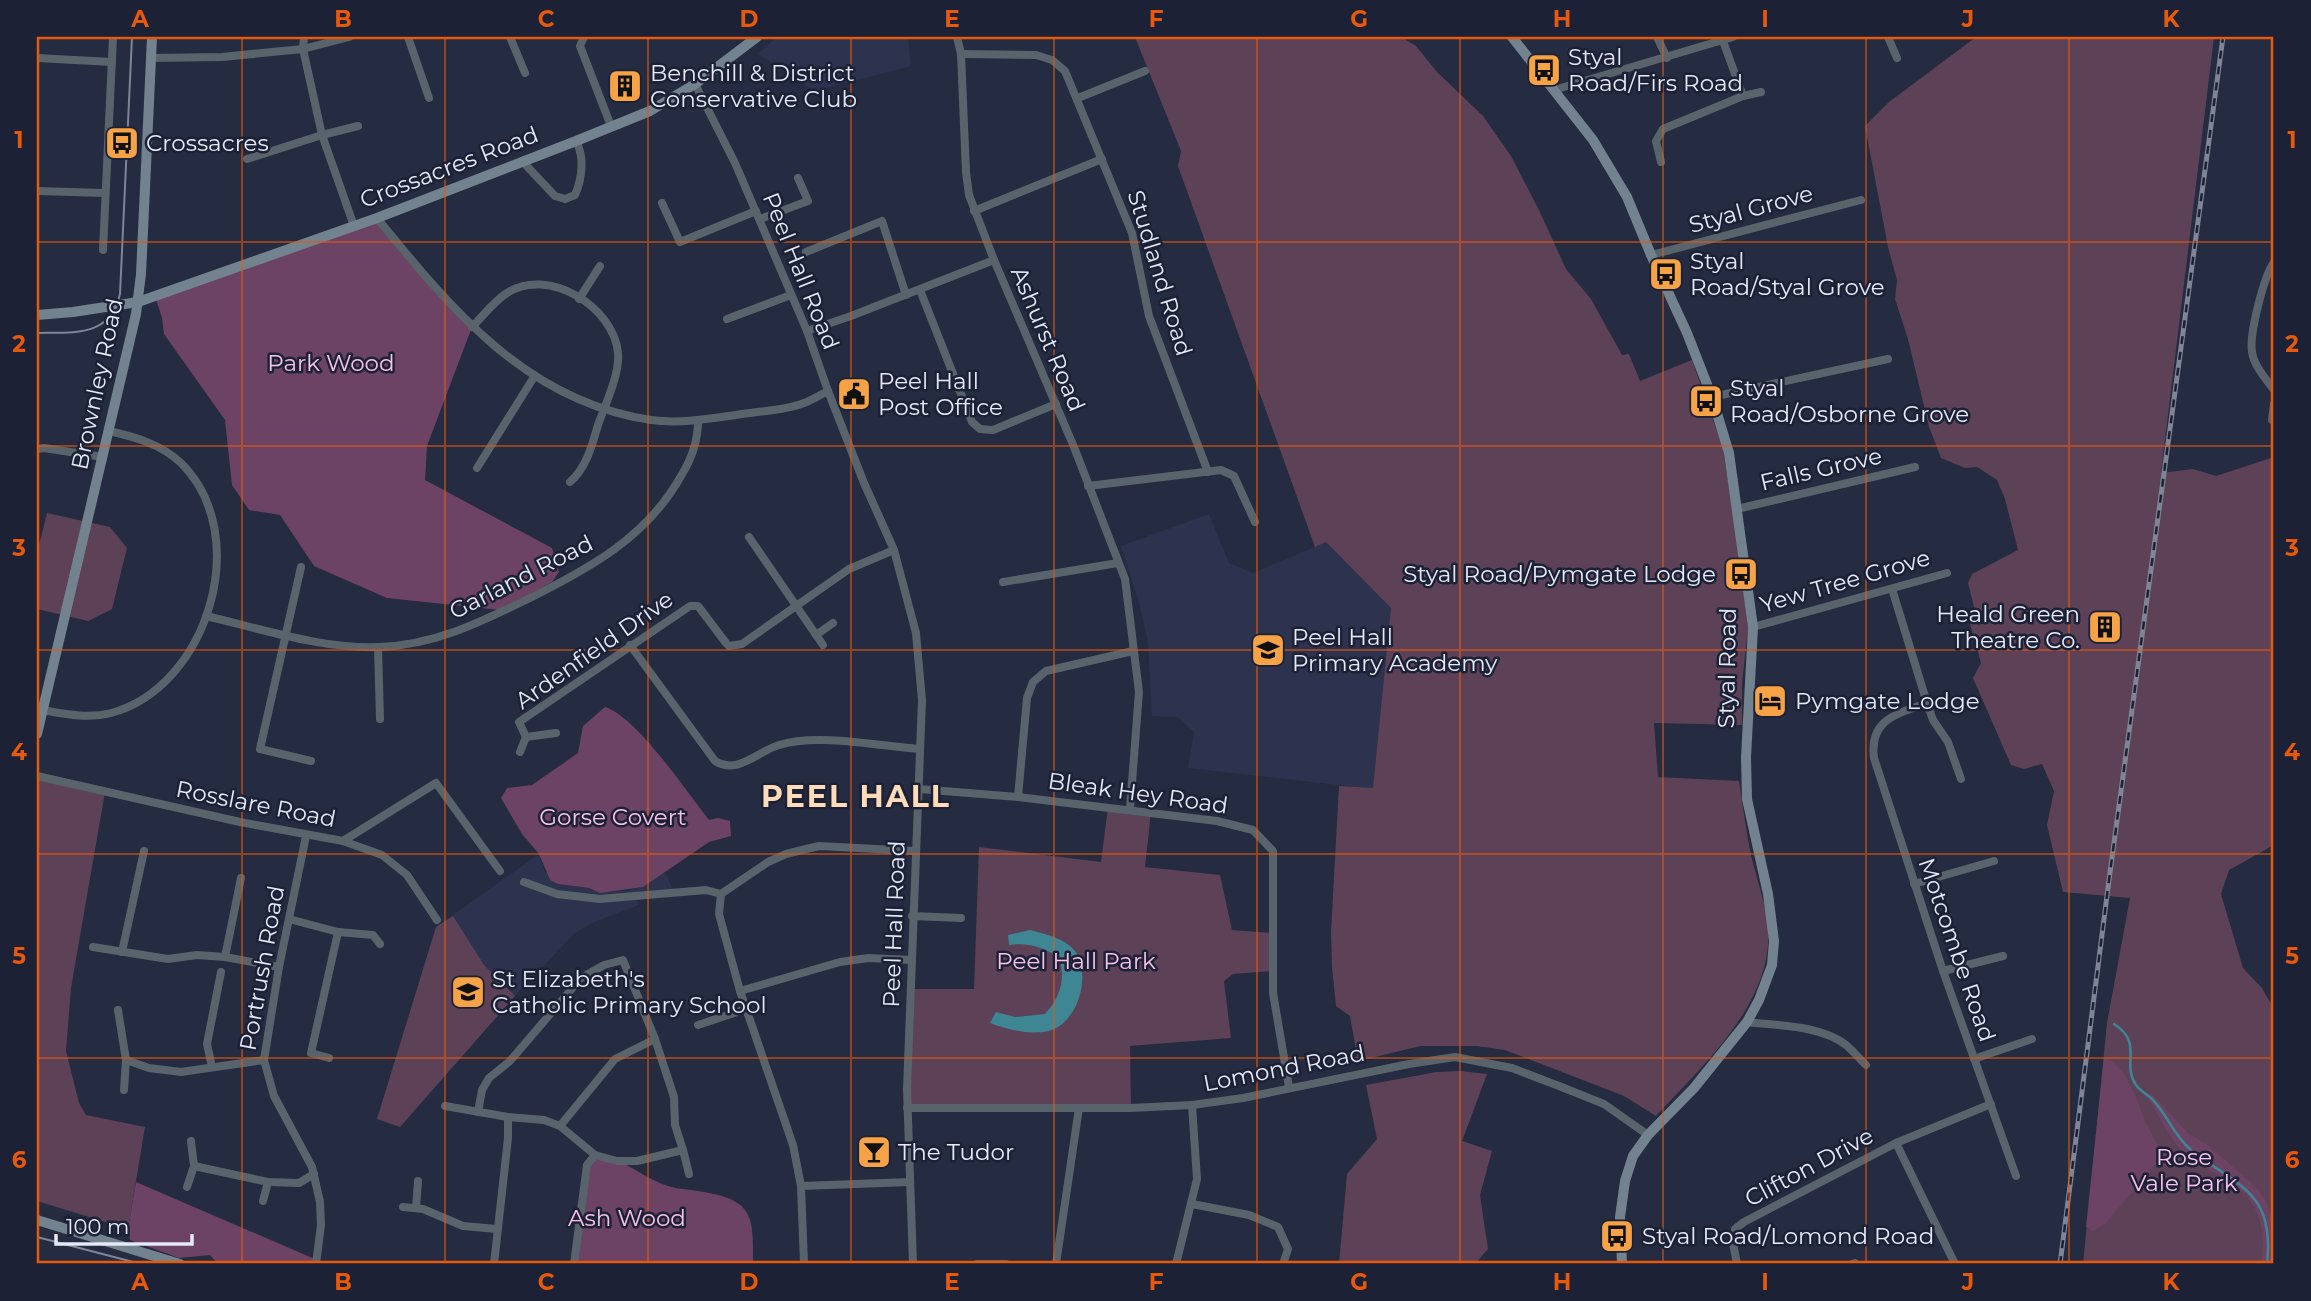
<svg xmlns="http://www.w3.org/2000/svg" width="2311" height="1301" viewBox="0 0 2311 1301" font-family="Montserrat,sans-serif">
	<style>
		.built { fill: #2d334e }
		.green { fill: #5d4157 }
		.forest { fill: #6c4364 }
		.water { fill: #3e8694 }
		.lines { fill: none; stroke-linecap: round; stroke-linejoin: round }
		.stream { stroke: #3e8694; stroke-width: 2.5 }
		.street { stroke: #59636b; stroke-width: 8 }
		.secondary { stroke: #72828f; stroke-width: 10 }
		.tram { stroke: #7f8496; stroke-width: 2 }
		.rail-casing { stroke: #7f8496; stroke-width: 5 }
		.rail { stroke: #1c2135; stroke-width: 2.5; stroke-dasharray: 8; stroke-linecap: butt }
		.grid { fill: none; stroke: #e8590c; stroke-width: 2; stroke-opacity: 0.55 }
		.labels { text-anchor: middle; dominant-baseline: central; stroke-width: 5; stroke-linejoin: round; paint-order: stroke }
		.poi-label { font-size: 23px; fill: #e5e9f7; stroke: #1c2135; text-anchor: start }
		.street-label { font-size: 23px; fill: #e5e9f7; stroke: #1c2135 }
		.park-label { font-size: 23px; fill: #f8c1ec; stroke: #1c2135 }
		.district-label { font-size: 30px; font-weight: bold; letter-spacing: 2px; fill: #ffdbb9; stroke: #1c2135 }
		.neatline { fill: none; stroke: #e8590c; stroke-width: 2.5 }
		.grid-label { font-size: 23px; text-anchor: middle; font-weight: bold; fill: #e8590c }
	</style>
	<rect width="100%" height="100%" fill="#252b40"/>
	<!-- built -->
	<g class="built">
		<path d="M777,37H908L911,66L827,88L824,97L758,54Z"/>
		<path d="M1209,514L1229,563L1253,573L1326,542L1391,608L1373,789L1188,768L1194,732L1178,717L1152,716L1148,643L1139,602L1121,546Z"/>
		<path d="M539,854L545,872L558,884L589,888L600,893L615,890L626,891L643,887L665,872L674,892L635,898L639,905L592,923L575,933L515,996L400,1127L377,1119L436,927Z"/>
	</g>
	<!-- green -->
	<g class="green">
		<path d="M1135,37H1401L1416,46L1437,72L1483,116L1511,156L1539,210L1566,269L1591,299L1622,355L1629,354L1640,381L1692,360L1723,448L1736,533L1748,628L1742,683V725L1654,723L1658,777L1739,781C1743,806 1746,831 1751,855C1756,876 1763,896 1767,917C1780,997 1705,1063 1656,1116L1624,1096L1505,1050L1477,1046H1421L1358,1061L1350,1016L1336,1006L1332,967L1331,932L1339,786L1373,788L1391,608L1326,542L1315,547L1178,166L1181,151Z"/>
		<path d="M1976,37H2214L2161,473L2193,469L2216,476L2274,457V845L2229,870L2221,894L2243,968L2262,988L2274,1009V1264H2083L2107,1023L2130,898L2063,892L2047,825L2054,791L2042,764L2024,769L2011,765L1973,678L1981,663L1970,624L1974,607L1968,583L1972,574L2018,550L2005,499L1997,480L1977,467L1965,468L1941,458L1929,427L1908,339L1895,299L1897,280L1888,247L1865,126L1889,102Z"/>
		<path d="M47,513L110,527L127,548L112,609L88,621L37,609V553Z"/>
		<path d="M37,776L105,792L71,988L66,1051L79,1103L86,1115L145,1127L128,1229L37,1201Z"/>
		<path d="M1108,807L1151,812L1145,867L1220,875L1232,930L1272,933L1273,971L1233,974L1224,981L1231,1038L1130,1046L1131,1108H907L911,989H974L979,847L1101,862Z"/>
		<path d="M453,916L484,965L515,996L400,1127L377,1119L436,927Z"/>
		<path d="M1461,1071L1487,1074L1462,1141L1492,1151L1480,1195L1488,1249L1475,1264H1339L1347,1174L1377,1139L1366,1085L1437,1072Z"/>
	</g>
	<!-- forest -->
	<g class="forest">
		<path d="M377,218L472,327L427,446L425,480L552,548L559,572L552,582L500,610L387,598L314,566L280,515L249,510L232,485L225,420L164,334L162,318L156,299Z"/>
		<path d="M605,707C637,717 686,791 709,820L718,818L730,821L731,836L709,842L643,887L600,893L589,888L558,884L550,880L539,854L522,834L501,798L507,788L532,785L578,753L583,726Z"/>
		<path d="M2104,1058C2128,1063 2140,1112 2150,1131C2154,1139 2159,1146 2163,1155L2106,1223L2093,1231L2086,1227Z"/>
		<path d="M2147,1093L2154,1096L2188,1133L2209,1146L2258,1189L2266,1201L2274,1225V1264H2261C2267,1230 2259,1199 2228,1180C2215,1172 2199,1166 2187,1156C2174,1146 2153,1108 2147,1093Z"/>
		<path d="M595,1155C602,1157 609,1158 616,1160C633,1167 648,1179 665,1185C675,1189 687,1189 697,1191C752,1199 754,1213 753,1264H574L583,1188Z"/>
		<path d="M136,1182L317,1260V1264H218L210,1255L179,1258L130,1240L128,1229Z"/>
	</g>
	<!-- water -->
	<path class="water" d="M1030,930C1045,934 1068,939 1077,954C1089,976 1080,1013 1058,1027C1040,1038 1008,1030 990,1023L996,1012L1015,1017L1045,1014C1060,997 1066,980 1059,957C1042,947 1029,942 1009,945L1008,935Z"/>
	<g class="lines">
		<!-- stream -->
		<path class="stream" d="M2114,1024C2144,1043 2121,1063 2136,1085C2140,1091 2147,1094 2152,1099C2167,1114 2174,1136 2191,1150C2238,1187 2275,1191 2267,1264"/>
		<!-- street -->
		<g class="street">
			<path d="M304,37L303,49L322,135L354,226"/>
			<path d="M408,37L429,98"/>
			<path d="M510,37L525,73"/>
			<path d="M584,37L580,46L611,126"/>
			<path d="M957,37L961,54L966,172L969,195L994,260L1074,447L1125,579L1139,692L1130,809"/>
			<path d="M1657,37L1667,58"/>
			<path d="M1888,37L1897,58"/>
			<path d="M961,54L1036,55L1052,60L1065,71L1132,233L1149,316L1208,472"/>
			<path d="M37,58L112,62"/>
			<path d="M151,58L222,57L303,49L349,37"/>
			<path d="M695,84L735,163L807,331L828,391L864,483L894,550L916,633L922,700L907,1089L913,1264"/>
			<path d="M1554,90L1733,37"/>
			<path d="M1743,96L1761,92"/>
			<path d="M1078,98L1145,71"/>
			<path d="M247,159L322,135L358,126"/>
			<path d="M522,161L555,196L565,199L575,195C582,179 585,157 576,141"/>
			<path d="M1661,162L1656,141L1663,129L1743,96L1723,41"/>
			<path d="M37,191L105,193"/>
			<path d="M662,203L680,242L756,211"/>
			<path d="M974,211L1102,159"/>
			<path d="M377,218C451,309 527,402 651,420C679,424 708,419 736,415C757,411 784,411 804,403C812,400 820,395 828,391"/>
			<path d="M760,219L808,201L798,178"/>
			<path d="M103,250L113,37"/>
			<path d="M806,252L882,221L906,295"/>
			<path d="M1651,255L1861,200"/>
			<path d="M2274,262C2264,276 2249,334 2252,352C2254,366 2266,379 2274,390"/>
			<path d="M920,290L972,422L980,429L993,430L1056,404"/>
			<path d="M579,299L600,266"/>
			<path d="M727,319L791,295"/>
			<path d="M472,327C483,316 494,301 507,293C548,266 614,307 618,353C620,374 605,405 598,425C592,446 586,468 570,482"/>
			<path d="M807,331L851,316L994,260"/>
			<path d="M1712,397L1888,359"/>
			<path d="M2272,420L2274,404"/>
			<path d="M37,449L44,448L103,457"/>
			<path d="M477,468L534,377"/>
			<path d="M1088,486L1221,470L1234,476L1255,522"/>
			<path d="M1737,509L1915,467"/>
			<path d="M749,537L823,645"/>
			<path d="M301,567L260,749L311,761"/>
			<path d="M1003,582L1118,563"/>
			<path d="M1892,589L1927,703L1933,720L1948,742L1961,779"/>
			<path d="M206,616C262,629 321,649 379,647C435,645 481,622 530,598C590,568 647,537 681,476C691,460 698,440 698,421"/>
			<path d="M1753,627L1947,573"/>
			<path d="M816,635L833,623"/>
			<path d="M630,645L715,761C738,775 756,752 779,745C817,733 880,746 920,749"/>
			<path d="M378,647L380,719"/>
			<path d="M1927,703C1897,714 1869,719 1874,758L1943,971L2016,1176"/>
			<path d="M42,710C65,714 88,719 111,713C208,687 254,535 181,463C161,444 135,437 109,431"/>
			<path d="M556,733L526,737L519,722L690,606H698L726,643L729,646L742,644L849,569L894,550"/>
			<path d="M520,752L526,737"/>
			<path d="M37,776L240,822L343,841L382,855L407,875L437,920"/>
			<path d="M919,789L1018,797L1217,821L1253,830L1273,851V993L1289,1087"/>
			<path d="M1018,797L1027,698L1033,682L1046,671L1133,651"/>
			<path d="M306,836L279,967L264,1060L274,1096L312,1167L320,1202L321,1225L316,1264"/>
			<path d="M343,841L436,783L500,871"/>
			<path d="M524,882L557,894L600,899L706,890L721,894"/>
			<path d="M1914,884L1994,861"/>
			<path d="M912,916L961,918"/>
			<path d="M289,919L338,932L311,1053L329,1058"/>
			<path d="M338,932L373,935L380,944"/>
			<path d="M93,947L168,959L197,955L225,957L279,967"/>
			<path d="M122,952L144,851"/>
			<path d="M225,957L241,878"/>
			<path d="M1943,971L2003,956"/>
			<path d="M740,991L840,962L868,958L912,960"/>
			<path d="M118,1010L126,1060L124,1090"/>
			<path d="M1747,1022C1778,1026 1820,1025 1846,1045C1853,1051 1860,1059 1866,1065"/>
			<path d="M698,1025L746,1009"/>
			<path d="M1974,1059L2032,1039"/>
			<path d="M126,1060L149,1068L181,1072L264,1060"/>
			<path d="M212,1067L207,1044L221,972"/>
			<path d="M445,1106L508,1117L544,1120L560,1126L595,1155L617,1161H637L683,1150L689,1174"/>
			<path d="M907,1108H1131L1192,1105L1243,1098L1409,1064L1455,1057L1512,1068L1559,1086L1604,1104L1648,1135"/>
			<path d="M478,1112L482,1090L489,1078L510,1061L581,978L604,965L623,960L655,1039L674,1097L675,1125L683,1150"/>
			<path d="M560,1126L615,1059L655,1039"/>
			<path d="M191,1141L194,1166L268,1182L299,1183L314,1174"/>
			<path d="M801,1186L910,1182"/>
			<path d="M187,1187L194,1166"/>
			<path d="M263,1201L268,1182"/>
			<path d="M1192,1204L1249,1215L1278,1227L1288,1249L1283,1264"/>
			<path d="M403,1207L423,1209L463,1226L497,1229"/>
			<path d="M416,1208L418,1181"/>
			<path d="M494,1264L508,1138V1117"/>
			<path d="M574,1264L587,1165L595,1155"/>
			<path d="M804,1264L801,1186L793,1145L740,991L719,914L721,894L768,862L786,854L802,850L819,846L915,851"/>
			<path d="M977,1264H1006"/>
			<path d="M1056,1264L1079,1108"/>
			<path d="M1176,1264L1197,1179L1192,1105"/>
			<path d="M1737,1264L1733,1243L1735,1229L1744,1222L1896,1143"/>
			<path d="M1852,1264L1855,1263"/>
			<path d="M1955,1264L1896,1143L1991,1104"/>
		</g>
		<!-- secondary -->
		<g class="secondary">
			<path d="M1512,37L1593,140L1627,197L1651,255L1687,333L1712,397L1729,453L1753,627L1746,757L1747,799L1768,894L1774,941L1772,965L1759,1000L1747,1022L1694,1088L1648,1135L1633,1156L1625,1181L1620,1217L1622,1264"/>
			<path d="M37,315L73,312L138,302L377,218L576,141L650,111L695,84L757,37"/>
			<path d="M37,734L136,314L141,274L152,37"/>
			<path d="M37,1220L180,1264"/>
		</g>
		<!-- tram -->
		<g class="tram">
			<path d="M37,333C73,332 110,338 120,294L132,37"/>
			<path d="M37,1237L141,1264"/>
		</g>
		<!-- rail casing -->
		<g class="rail-casing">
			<path id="rail" d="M2060,1264L2109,880L2223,37"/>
		</g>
		<!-- rail -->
		<use href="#rail" class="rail"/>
	</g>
	<!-- grid -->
	<path class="grid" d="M242,37V1264M445,37V1264M648,37V1264M851,37V1264M1054,37V1264M1257,37V1264M1460,37V1264M1663,37V1264M1866,37V1264M2069,37V1264M37,242H2274M37,446H2274M37,650H2274M37,854H2274M37,1058H2274"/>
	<!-- icons -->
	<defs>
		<g id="bus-square" transform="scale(1.75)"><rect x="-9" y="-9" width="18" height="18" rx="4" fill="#f5a346" stroke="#1c2135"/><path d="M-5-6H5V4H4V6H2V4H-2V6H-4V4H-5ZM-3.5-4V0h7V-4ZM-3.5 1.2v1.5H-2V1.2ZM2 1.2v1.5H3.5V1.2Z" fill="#111"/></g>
		<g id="building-square" transform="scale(1.75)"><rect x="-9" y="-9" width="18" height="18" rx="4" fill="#f5a346" stroke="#1c2135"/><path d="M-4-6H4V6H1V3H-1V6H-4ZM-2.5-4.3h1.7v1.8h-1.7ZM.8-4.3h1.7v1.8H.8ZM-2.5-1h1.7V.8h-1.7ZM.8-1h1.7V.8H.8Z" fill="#111"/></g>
		<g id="civic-square" transform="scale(1.75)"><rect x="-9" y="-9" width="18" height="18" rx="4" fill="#f5a346" stroke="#1c2135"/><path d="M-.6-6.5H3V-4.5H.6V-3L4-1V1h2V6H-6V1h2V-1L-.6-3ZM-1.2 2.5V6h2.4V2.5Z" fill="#111"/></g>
		<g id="school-square" transform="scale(1.75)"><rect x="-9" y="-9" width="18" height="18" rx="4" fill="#f5a346" stroke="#1c2135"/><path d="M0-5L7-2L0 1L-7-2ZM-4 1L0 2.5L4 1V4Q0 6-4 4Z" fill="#111"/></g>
		<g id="hotel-square" transform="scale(1.75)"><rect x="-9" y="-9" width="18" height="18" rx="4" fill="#f5a346" stroke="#1c2135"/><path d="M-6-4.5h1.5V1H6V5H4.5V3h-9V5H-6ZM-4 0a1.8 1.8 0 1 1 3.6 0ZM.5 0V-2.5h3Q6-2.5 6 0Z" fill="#111"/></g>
		<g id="bar-square" transform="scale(1.75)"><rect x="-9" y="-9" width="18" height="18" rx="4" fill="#f5a346" stroke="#1c2135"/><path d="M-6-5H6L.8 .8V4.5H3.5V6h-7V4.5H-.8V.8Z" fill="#111"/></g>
	</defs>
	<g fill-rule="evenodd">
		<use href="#bus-square" x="1544" y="70"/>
		<use href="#building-square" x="625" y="86"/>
		<use href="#bus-square" x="122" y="143"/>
		<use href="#bus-square" x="1666" y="274"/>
		<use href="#civic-square" x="854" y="394"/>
		<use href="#bus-square" x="1706" y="401"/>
		<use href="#bus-square" x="1741" y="574"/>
		<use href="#building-square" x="2105" y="627"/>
		<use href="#school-square" x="1268" y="650"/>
		<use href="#hotel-square" x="1770" y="701"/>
		<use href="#school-square" x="468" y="992"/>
		<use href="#bar-square" x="874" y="1152"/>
		<use href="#bus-square" x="1617" y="1236"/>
	</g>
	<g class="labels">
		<!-- poi labels -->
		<g class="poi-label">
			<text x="1568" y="57">Styal<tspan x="1568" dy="26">Road/Firs Road</tspan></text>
			<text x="650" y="73">Benchill &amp; District<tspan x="650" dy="26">Conservative Club</tspan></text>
			<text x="146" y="143">Crossacres</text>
			<text x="1690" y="261">Styal<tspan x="1690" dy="26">Road/Styal Grove</tspan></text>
			<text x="878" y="381">Peel Hall<tspan x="878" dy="26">Post Office</tspan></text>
			<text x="1730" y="388">Styal<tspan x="1730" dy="26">Road/Osborne Grove</tspan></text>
			<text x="1716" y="574" text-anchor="end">Styal Road/Pymgate Lodge</text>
			<text x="2080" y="614" text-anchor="end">Heald Green<tspan x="2080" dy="26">Theatre Co.</tspan></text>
			<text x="1292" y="637">Peel Hall<tspan x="1292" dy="26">Primary Academy</tspan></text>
			<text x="1795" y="701">Pymgate Lodge</text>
			<text x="492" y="979">St Elizabeth's<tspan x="492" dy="26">Catholic Primary School</tspan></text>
			<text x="898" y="1152">The Tudor</text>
			<text x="1642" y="1236">Styal Road/Lomond Road</text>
		</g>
		<!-- street labels -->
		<g class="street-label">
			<text transform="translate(449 167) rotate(-21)">Crossacres Road</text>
			<text transform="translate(1751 209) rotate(-15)">Styal Grove</text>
			<text transform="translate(801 271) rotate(68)">Peel Hall Road</text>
			<text transform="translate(1160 273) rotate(73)">Studland Road</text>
			<text transform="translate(1048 339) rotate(67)">Ashurst Road</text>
			<text transform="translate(97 384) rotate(-78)">Brownley Road</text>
			<text transform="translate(1821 469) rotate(-13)">Falls Grove</text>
			<text transform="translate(521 577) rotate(-27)">Garland Road</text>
			<text transform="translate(1845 581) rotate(-16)">Yew Tree Grove</text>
			<text transform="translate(594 650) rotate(-35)">Ardenfield Drive</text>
			<text transform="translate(1727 668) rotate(-89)">Styal Road</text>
			<text transform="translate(1138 793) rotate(8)">Bleak Hey Road</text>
			<text transform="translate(256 804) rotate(11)">Rosslare Road</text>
			<text transform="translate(894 924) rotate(-88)">Peel Hall Road</text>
			<text transform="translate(1957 950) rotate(71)">Motcombe Road</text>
			<text transform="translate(262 968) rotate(-80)">Portrush Road</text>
			<text transform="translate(1284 1068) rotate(-11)">Lomond Road</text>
			<text transform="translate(1809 1167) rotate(-28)">Clifton Drive</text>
		</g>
		<!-- park labels -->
		<g class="park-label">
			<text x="331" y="363">Park Wood</text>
			<text x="613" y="817">Gorse Covert</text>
			<text x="1076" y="961">Peel Hall Park</text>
			<text x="2184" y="1157">Rose<tspan x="2184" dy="26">Vale Park</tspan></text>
			<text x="627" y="1218">Ash Wood</text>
		</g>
		<!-- district labels -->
		<g class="district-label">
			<text x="856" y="796">PEEL HALL</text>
		</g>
	</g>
	<!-- border -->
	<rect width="2311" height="1301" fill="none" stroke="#1c2135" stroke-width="77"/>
	<!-- scale -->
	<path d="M56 1234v10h136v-10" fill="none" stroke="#e5e9f7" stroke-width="3.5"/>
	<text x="66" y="1234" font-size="21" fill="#e5e9f7" stroke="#1c2135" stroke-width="5" paint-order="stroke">100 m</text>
	<rect x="38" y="38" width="2234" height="1224" class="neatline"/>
	<g class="grid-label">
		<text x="140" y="27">A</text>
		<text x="343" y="27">B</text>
		<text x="546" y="27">C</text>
		<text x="749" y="27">D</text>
		<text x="952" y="27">E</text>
		<text x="1156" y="27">F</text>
		<text x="1359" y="27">G</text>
		<text x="1562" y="27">H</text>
		<text x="1765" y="27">I</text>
		<text x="1968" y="27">J</text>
		<text x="2171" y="27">K</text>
		<text x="19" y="148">1</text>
		<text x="2292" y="148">1</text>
		<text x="19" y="352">2</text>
		<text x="2292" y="352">2</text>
		<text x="19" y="556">3</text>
		<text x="2292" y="556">3</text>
		<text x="19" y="760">4</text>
		<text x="2292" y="760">4</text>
		<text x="19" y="964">5</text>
		<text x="2292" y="964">5</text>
		<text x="19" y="1168">6</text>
		<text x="2292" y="1168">6</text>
		<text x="140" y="1290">A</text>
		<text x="343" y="1290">B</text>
		<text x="546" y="1290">C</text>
		<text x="749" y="1290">D</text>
		<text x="952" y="1290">E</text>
		<text x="1156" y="1290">F</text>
		<text x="1359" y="1290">G</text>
		<text x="1562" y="1290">H</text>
		<text x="1765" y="1290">I</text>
		<text x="1968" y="1290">J</text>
		<text x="2171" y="1290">K</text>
	</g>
</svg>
